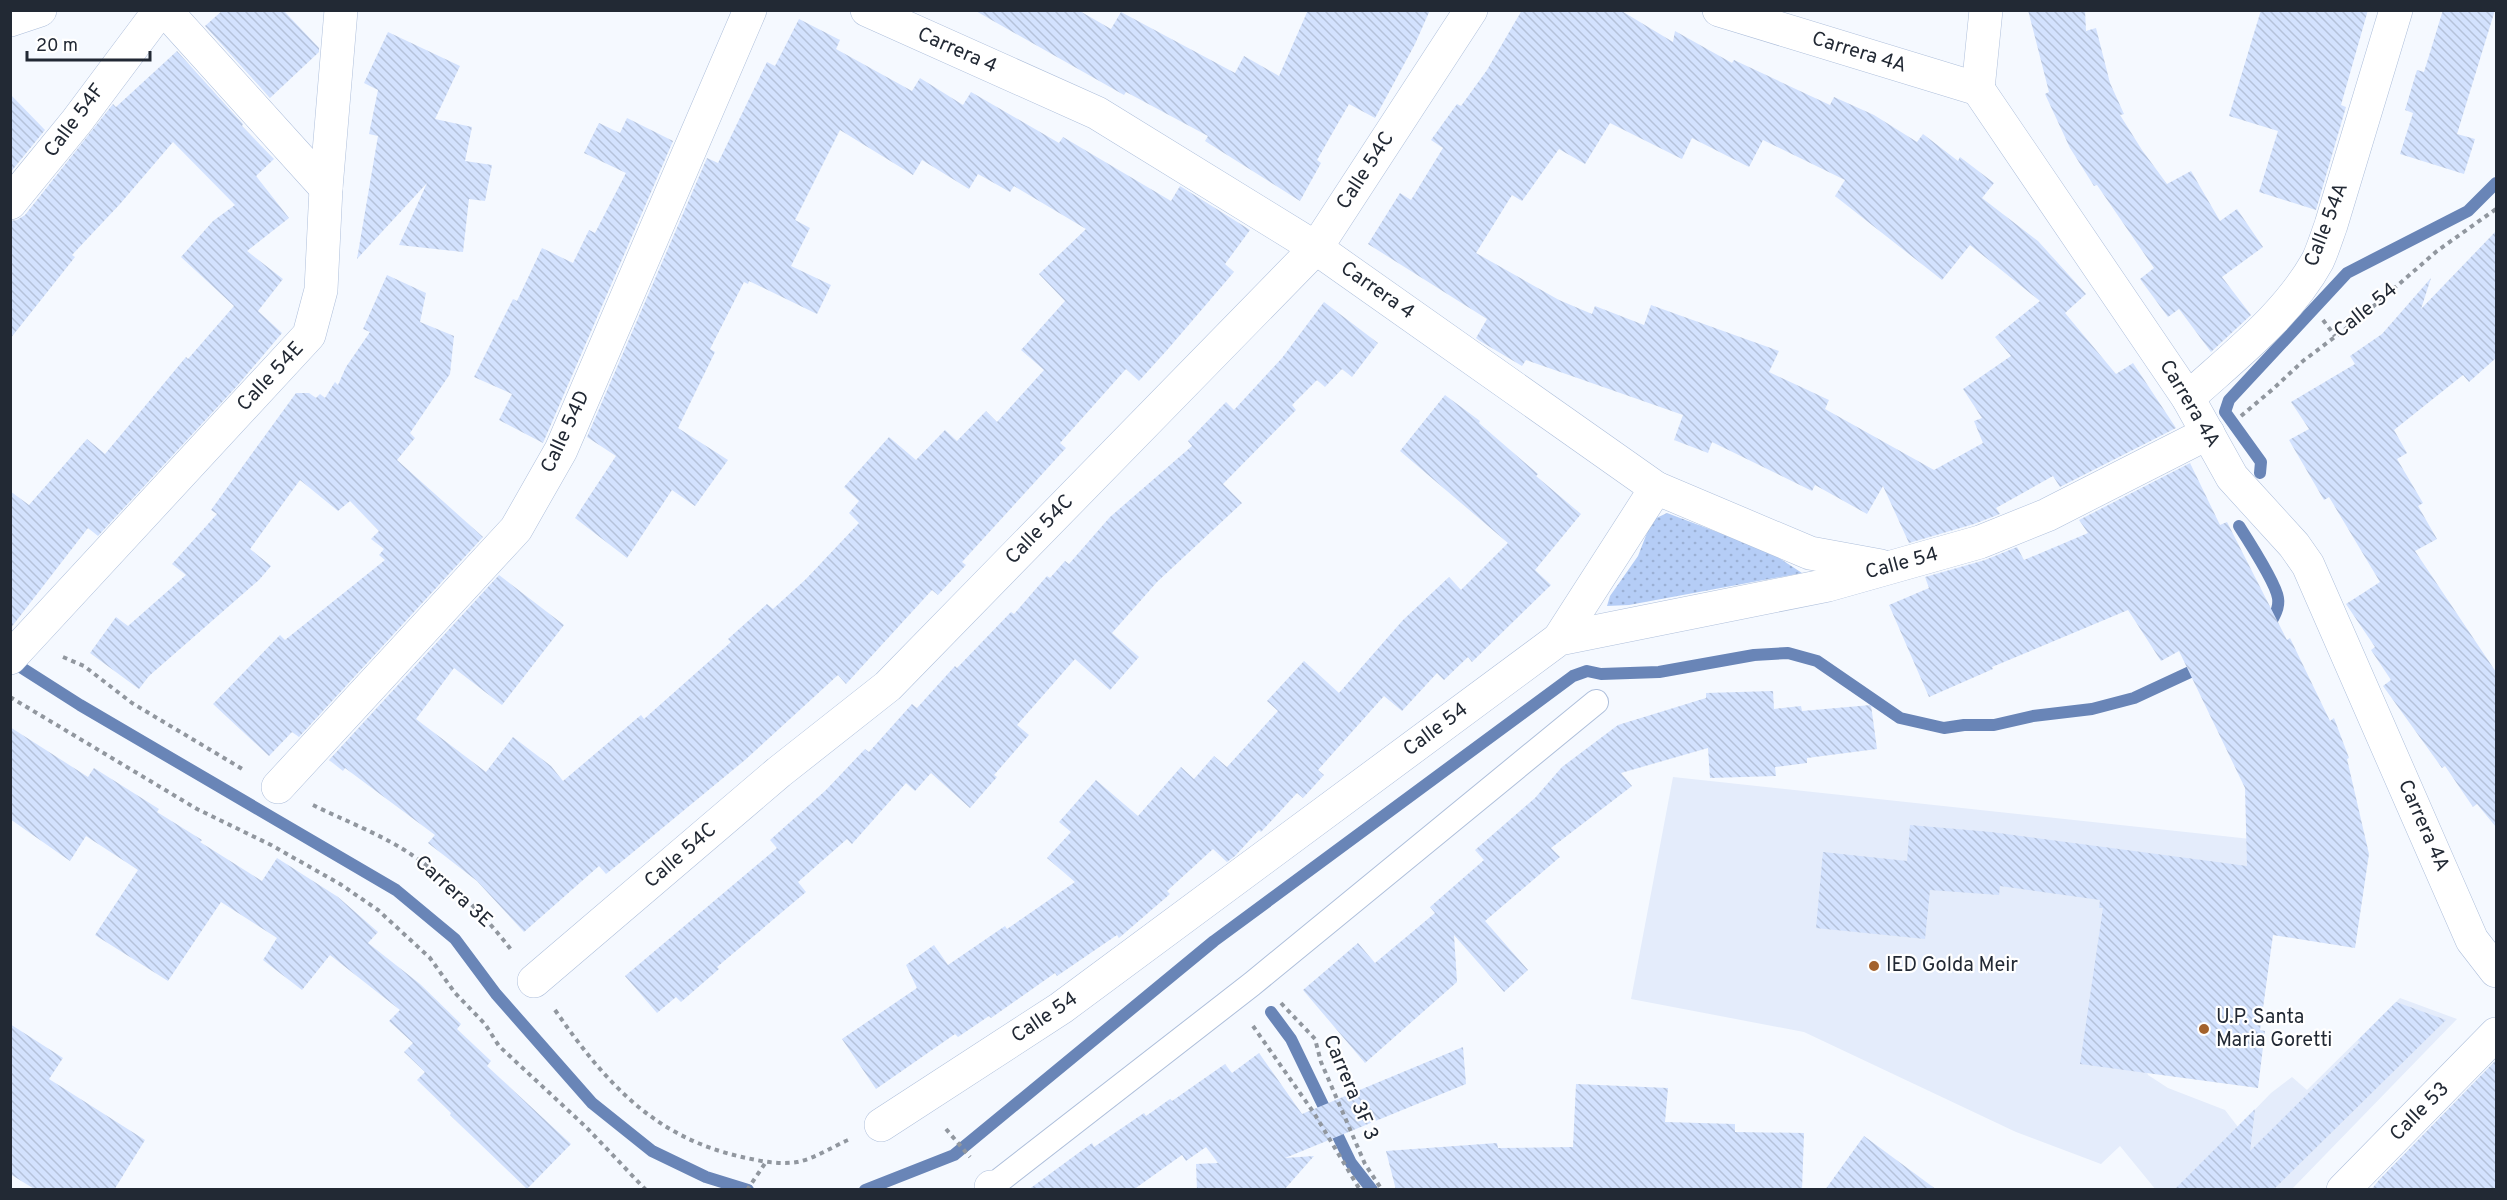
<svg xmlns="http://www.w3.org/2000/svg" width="2507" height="1200" viewBox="0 0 2507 1200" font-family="Overpass,sans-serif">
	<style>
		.built { fill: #e4ecfb }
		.grass { fill: url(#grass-dots) }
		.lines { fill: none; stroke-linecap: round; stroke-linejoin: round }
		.stream { stroke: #6985b7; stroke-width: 12 }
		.building { fill: url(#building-back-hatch); fill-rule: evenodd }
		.lane-casing { stroke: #aebfdb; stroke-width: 26 }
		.street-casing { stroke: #aebfdb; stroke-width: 34 }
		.path { stroke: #91979f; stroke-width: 4; stroke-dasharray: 4.5 4.5; stroke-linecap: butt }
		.lane { stroke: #fff; stroke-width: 24 }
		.street { stroke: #fff; stroke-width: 33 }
		.poi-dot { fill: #a3622d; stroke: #fff; stroke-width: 2 }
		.labels { text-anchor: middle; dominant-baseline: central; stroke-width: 4.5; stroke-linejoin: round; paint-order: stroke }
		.street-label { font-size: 20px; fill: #222934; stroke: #fff }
		.poi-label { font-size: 20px; fill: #222934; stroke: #fff; text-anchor: start }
	</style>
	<defs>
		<pattern id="grass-dots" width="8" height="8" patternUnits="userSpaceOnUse" patternTransform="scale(1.5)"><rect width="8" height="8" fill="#b5cdf6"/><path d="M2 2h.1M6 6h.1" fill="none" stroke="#9bb0d4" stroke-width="1.8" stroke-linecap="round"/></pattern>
		<pattern id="building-back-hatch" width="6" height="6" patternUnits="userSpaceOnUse" patternTransform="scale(1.5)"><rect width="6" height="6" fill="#d3e2fe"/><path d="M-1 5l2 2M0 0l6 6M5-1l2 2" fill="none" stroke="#b5c2da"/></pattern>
	</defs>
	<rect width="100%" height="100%" fill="#f5f9ff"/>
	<!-- built -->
	<path class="built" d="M1673,777L2288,843L2280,934L2118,916L2136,1045L2148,1075L2168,1088L2225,1110L2238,1127L2271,1093L2292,1077L2307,1090L2400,998L2457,1019L2292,1189L2156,1190L2120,1146L2101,1164L2016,1132L1804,1032L1631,999Z"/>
	<!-- grass -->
	<path class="grass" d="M1667,513L1770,552L1802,573L1629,605L1607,606L1610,596L1638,556L1652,520Z"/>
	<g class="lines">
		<!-- stream -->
		<g class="stream">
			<path d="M2260,473L2261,462L2225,412L2229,400L2347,273L2468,211L2496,183"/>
			<path d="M2239,526C2248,540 2276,584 2278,598C2280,609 2272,620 2267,629"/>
			<path d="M11,661L80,705L396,890L455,939L496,994L592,1103L652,1151L706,1177L748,1190"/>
			<path d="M1271,1012L1291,1039L1351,1163L1372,1190"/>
			<path d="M865,1190L954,1155L1214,941L1573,676L1587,671L1601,674L1659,672L1754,655L1788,653L1817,661L1900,718L1944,728L1964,725H1994L2033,716L2092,709L2134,698L2203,666"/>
		</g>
	</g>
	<!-- building -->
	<g class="building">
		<path d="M223,10H283L319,48V52L270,98L205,26Z"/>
		<path d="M974,10H1078L1111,29L1121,12L1235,73L1244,56L1279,76L1308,10H1430L1415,44L1375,118L1349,104L1317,160L1321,163L1300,201L1205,141L1208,136L1126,92L1124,95Z"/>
		<path d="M1522,10H1620L1673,42L1675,31L1732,63L1734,60L1830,105L1834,97L1874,115L1917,142L1923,134L1958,161L1960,157L1994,183L1982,198L2038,241L2086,294L2065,313L2116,374L2133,363L2176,428L2060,487L2053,476L1996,508L2000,514L1974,524L1909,543L1883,486L1867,514L1815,485L1812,491L1712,442L1708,453L1674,440L1683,415L1526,360L1522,366L1480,341L1476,338L1487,319L1368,244L1400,193L1411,200L1443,148L1431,140L1457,104L1461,106L1487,70ZM1610,123L1682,159L1692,138L1749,167L1763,140L1845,180L1835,196L1942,280L1970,245L2040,301L1995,337L2011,356L1963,389L1982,418L1974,421L1983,443L1934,470L1825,409L1829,400L1769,372L1779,351L1651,305L1644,325L1595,306L1592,314L1559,300L1476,253L1512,195L1522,201L1559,149L1585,164Z"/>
		<path d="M2028,10H2085L2086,31L2096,28L2110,83L2124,114L2120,115L2142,150L2167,184L2191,171L2220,221L2237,209L2263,247L2222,277L2251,315L2211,352L2179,309L2168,317L2140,279L2154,268L2097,185L2094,186L2070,148L2045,94L2049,92Z"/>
		<path d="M2261,10H2368L2341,105L2346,107L2316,210L2259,192L2278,131L2229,116Z"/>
		<path d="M2443,10H2495L2457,134L2475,139L2464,174L2400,154L2413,113L2405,110L2417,70L2424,72Z"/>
		<path d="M799,19L840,40L836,49L912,91L920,78L963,105L971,92L1059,143L1063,137L1171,201L1180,186L1250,230L1225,264L1234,272L1168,349L1139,381L1126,369L1060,443L1066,448L962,562L966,565L938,595L932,590L846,684L838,675L745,760L626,858L606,874L599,866L524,932L477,881L428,843L435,835L345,768L343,771L329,760L499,575L564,625L502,705L454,668L416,719L486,772L513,737L551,766L563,781L641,715L644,719L731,642L728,639L767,604L773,609L806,579L859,523L849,513L859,501L844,487L889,437L916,460L945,430L957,441L986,411L997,422L1044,370L1021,350L1065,301L1039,274L1086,229L1014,186L1010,192L978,174L969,189L922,160L913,175L840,130L795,220L810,228L791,266L831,285L817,314L749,281L748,284L744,282L710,349L715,352L678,428L728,460L695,506L672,490L627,558L575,518L616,456L587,437L707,158L718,163L767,62L775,66Z"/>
		<path d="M388,32L460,66L435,119L472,127L465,161L492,165L485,201L469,199L463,252L399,245L427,183L357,259L378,136L369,134L378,90L364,83Z"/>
		<path d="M177,51L243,124L242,126L274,159L256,176L289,218L247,251L283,279L258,311L282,333L237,386L98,536L88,528L10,629V491L29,505L87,439L105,454L186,357L188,359L234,306L181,257L213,221L235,205L173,142L120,204L72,255L75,257L10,339V221L17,220L25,215L113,104L116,107Z"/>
		<path d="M10,94L45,130L10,173Z"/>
		<path d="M627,118L673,141L543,443L499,420L512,394L474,377L513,299L517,301L542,248L573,263L589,230L595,233L626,173L584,153L599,123L620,133Z"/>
		<path d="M2496,231V358L2469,382L2463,375L2394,430L2407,453L2397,459L2423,503L2418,506L2437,539L2415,551L2496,672V827L2477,804L2473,807L2445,766L2442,768L2383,686L2391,680L2371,650L2375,647L2346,604L2380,582L2329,497L2324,500L2289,440L2309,429L2291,402L2355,364L2350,356L2382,334L2431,278L2421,309Z"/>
		<path d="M387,275L426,293L420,322L454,336L450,374L410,433L415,438L397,460L483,537L299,737L292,732L269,756L213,704L280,635L285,640L385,560L379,555L384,549L371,539L379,531L350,501L338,511L300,480L250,549L271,566L259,580L149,676L139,689L90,653L116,617L128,626L186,575L172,564L217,514L211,510L296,393H309L316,398L320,394L325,398L335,382L338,385L346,367L370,332L363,329Z"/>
		<path d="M1324,302L1378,343L1352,377L1342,369L1325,387L1317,380L1292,405L1296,410L1223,484L1242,503L1157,582L1112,633L1139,657L1110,690L1075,659L1017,725L1029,735L994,775L997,777L970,808L931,773L915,791L906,783L852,844L847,839L798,882L806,892L717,967L719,969L681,1002L676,997L657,1013L625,976L777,848L770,840L826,790L865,749L869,752L912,704L917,708L955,666L957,668L1011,612L1014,614L1047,576L1050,578L1065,561L1069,564L1110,517L1192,446L1188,441L1226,402L1234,410L1282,358Z"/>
		<path d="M1445,395L1480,421L1479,423L1538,474L1536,476L1581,514L1535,570L1551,585L1472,662L1468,657L1444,680L1437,673L1402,711L1384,696L1318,770L1324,775L1303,798L1297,793L1261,832L1259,830L1235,856L1227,862L1213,849L1167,891L1170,894L1119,938L1117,935L1057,976L1055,973L991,1018L989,1016L958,1037L955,1034L876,1089L842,1039L917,988L906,965L934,945L948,965L1005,926L1007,929L1075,882L1047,858L1071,832L1059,822L1096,780L1138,816L1181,767L1194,779L1214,756L1227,767L1278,711L1267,701L1304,661L1339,693L1403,620L1449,577L1461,590L1508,543L1400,451Z"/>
		<path d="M2190,463L2220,525L2227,522L2287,640L2290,638L2330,721L2334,718L2349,758L2347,759L2369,854L2355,948L2273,935L2260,1030L2265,1031L2258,1088L2080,1064L2103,908H2099L2100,900L2000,886L1999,895L1930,890L1925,939L1816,928L1823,852L1907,861L1910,825L1991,832L2247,866L2245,788L2179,651L2161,661L2128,610L1992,667L1993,669L1929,697L1889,605L1929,588L1925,577L1985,560L2017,547L2024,560L2088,533L2079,520Z"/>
		<path d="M1773,691L1774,709L1801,706L1802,711L1871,705L1877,749L1807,758V763L1775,767L1776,776L1710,778L1708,748L1621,773L1632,786L1551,848L1560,857L1485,921L1528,970L1504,992L1454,935L1457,982L1365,1063L1303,990L1358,943L1375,963L1435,913L1430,907L1484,860L1475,850L1535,798L1562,767L1618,725L1706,698V693Z"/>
		<path d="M10,727L88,777L94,768L159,809L157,812L202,840L200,842L262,881L277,858L338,897L378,932L368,943L420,984L461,1024L457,1029L491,1061L487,1066L571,1144L527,1189L450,1115L451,1113L417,1080L425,1072L404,1052L413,1043L389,1021L400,1010L330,955L302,990L263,960L277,938L221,902L168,981L95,935L138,870L86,836L70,861L10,819Z"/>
		<path d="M2396,1002L2446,1020L2273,1190H2174L2255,1109L2250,1151L2360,1042L2358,1040Z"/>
		<path d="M10,1024L63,1058L49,1079L145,1140L114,1190H36L10,1174Z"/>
		<path d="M1463,1047L1466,1084L1285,1158L1314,1156L1284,1190H1197L1196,1164L1218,1163L1206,1147L1186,1161L1182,1155L1133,1190H1028L1092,1143L1094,1147L1144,1113L1146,1116L1170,1099L1172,1101L1225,1064L1232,1073L1259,1053L1302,1114Z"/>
		<path d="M2496,1060V1190H2371L2379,1180Z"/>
		<path d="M1576,1084L1668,1088L1665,1122L1735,1124V1132L1804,1133L1802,1190H1396L1386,1151L1497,1143L1498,1148L1573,1147Z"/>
		<path d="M1864,1136L1937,1190H1825Z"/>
	</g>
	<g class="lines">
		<!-- lane casing -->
		<g class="lane-casing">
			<path id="lane" d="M991,1187L1252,984L1596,702"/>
		</g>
		<!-- street casing -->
		<g class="street-casing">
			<g id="street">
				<path d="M165,10L326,188"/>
				<path d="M867,10L1097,113L1316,248L1656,488L1810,553L1881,566"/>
				<path d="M1719,10L1978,89L2188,398L2232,477L2294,545L2308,565L2472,940L2496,971"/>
				<path d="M10,20L40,10"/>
				<path d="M1978,89L1986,10"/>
				<path d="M10,203L77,121L160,10"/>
				<path d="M2188,398C2234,356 2288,315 2318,260C2323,249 2327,236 2331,225L2396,10"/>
				<path d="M1559,639L1656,488"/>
				<path d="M10,658L309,335L321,290L326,188L341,10"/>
				<path d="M278,787L516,529L561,450L750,10"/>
				<path d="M534,981L779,772L888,686L1316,248L1471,10"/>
				<path d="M881,1125L1061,1008L1559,639L1828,585L1980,542L2047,515L2208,433"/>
				<path d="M991,1187L992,1190"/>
				<path d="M2343,1190L2496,1034"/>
			</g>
		</g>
		<!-- path -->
		<g class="path">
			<path d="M2323,320L2335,336"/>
			<path d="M2241,416L2273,389L2303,361L2360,318L2437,251L2496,209"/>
			<path d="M63,657L84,666L132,703L244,770"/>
			<path d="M10,697L197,809L271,845L340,884L378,910L430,958L455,993L485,1024L499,1046L586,1127L646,1190"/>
			<path d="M313,805C343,820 385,836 412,855C450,881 484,914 512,951"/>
			<path d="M1281,1003L1315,1039L1321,1062L1365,1164L1382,1190"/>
			<path d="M555,1010C605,1082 653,1137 742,1157C760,1161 779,1165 797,1162C814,1159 832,1147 848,1140"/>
			<path d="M1253,1026L1314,1113L1360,1190"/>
			<path d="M946,1129L970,1157"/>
			<path d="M747,1190L766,1162"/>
		</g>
		<!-- lane -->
		<use href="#lane" class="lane"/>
		<!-- street -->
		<use href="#street" class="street"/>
	</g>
	<!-- markers -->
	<g class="poi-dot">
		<circle cx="1874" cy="966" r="6"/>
		<circle cx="2204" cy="1029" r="6"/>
	</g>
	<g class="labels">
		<!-- street labels -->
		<g class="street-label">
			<text transform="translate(957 51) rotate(24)">Carrera 4</text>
			<text transform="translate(1859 53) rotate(17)">Carrera 4A</text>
			<text transform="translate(75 121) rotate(-53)">Calle 54F</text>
			<text transform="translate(1366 171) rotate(-57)">Calle 54C</text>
			<text transform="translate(2327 225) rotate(-69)">Calle 54A</text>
			<text transform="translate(1377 291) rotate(35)">Carrera 4</text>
			<text transform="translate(2366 311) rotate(-39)">Calle 54</text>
			<text transform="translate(271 377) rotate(-47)">Calle 54E</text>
			<text transform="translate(2189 404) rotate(59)">Carrera 4A</text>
			<text transform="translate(566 432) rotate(-65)">Calle 54D</text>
			<text transform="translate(1040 530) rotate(-46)">Calle 54C</text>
			<text transform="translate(1902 564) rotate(-15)">Calle 54</text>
			<text transform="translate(1436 730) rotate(-37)">Calle 54</text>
			<text transform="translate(2423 826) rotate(66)">Carrera 4A</text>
			<text transform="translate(681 856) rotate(-41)">Calle 54C</text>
			<text transform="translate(453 892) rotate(42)">Carrera 3E</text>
			<text transform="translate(1045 1018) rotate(-34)">Calle 54</text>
			<text transform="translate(1350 1088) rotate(67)">Carrera 3F 3</text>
			<text transform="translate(2420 1112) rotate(-45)">Calle 53</text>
		</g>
		<!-- poi labels -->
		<g class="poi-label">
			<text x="1886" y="966">IED Golda Meir</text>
			<text x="2216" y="1018">U.P. Santa<tspan x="2216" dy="23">Maria Goretti</tspan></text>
		</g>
	</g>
	<!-- border -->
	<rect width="2507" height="1200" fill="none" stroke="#222934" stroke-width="24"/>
	<!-- scale -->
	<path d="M27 51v9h123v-9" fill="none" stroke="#222934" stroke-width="3"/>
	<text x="36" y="51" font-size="18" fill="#222934" stroke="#ffffff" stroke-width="4.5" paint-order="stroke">20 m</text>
</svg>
